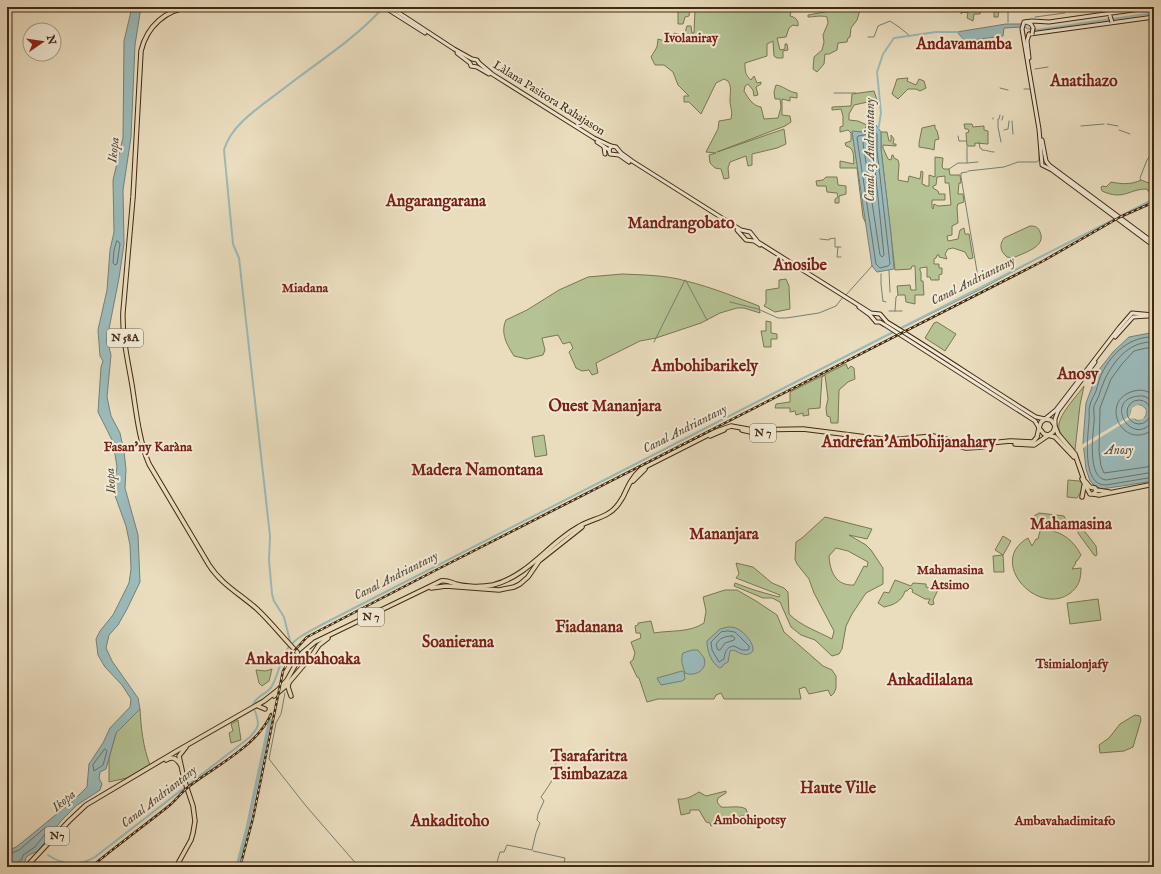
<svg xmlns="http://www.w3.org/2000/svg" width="1161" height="874" viewBox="0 0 1161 874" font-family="'IM FELL English',serif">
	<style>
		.green { fill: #b5c293; stroke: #7b7652; fill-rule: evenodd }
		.water { fill: #9bbaba; stroke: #778076; fill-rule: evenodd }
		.pier { fill: #eaddbe }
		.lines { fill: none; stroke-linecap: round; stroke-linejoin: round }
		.shore { stroke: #6e7266; stroke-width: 1 }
		.stream { stroke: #778076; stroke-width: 1 }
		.canal { stroke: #9bbaba; stroke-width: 2 }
		.river { stroke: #9bbaba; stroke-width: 3.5 }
		.secondary-casing { stroke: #412911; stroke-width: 5 }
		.primary-casing { stroke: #412911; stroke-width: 5.5 }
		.secondary { stroke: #f1e9d5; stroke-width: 3 }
		.primary { stroke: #eaddbe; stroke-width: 3.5 }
		.rail-casing { stroke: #412911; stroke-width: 2.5 }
		.rail { stroke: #f1e9d5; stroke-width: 1; stroke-dasharray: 3; stroke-linecap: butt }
		.secondary-bridge-casing { stroke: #412911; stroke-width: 5; stroke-linecap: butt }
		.secondary-bridge { stroke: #f1e9d5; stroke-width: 3 }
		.labels { text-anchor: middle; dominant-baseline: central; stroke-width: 4; stroke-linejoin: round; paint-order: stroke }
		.shield { fill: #f1e9d5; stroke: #76634c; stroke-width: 1 }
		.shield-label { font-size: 11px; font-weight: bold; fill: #412911 }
		.street-label { font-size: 12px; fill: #412911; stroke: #f1e9d5 }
		.neighbourhood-label { font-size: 13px; font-weight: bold; fill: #7a1f14; stroke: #f1e9d5 }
		.water-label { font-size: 13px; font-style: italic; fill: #584d3b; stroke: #f1e9d5 }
		.district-label { font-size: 16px; font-weight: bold; fill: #7a1f14; stroke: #f1e9d5 }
	</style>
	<rect width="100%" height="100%" fill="#eaddbe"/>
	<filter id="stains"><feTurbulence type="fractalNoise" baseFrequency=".005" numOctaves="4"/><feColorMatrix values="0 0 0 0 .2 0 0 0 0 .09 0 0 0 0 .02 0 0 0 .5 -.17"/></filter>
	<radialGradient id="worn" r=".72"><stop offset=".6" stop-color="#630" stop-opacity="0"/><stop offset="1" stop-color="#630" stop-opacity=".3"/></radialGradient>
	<!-- green -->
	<g class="green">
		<path d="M674,7H690L689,16L685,17L683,24H678V10H674Z"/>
		<path d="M698,7H792L790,16C795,17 799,20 798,26L793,25L789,28L786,37L777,38L780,50L785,49V44H787L788,50L783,51V58H777L774,56L773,41L767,44V56L745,63C745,71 745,75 751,80L754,76L757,83L761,82V84L756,87L758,95L754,96L753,90L748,84L745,86L744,91C748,98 753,106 761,107L764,119L778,118L781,107L780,99H775L774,92L776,85C784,86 788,92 797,93V98L790,97V101L782,99V115L790,116L791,122L785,126L717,152L784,129L786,144L777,148L752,154V165L748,166L746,156L730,162L728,168L729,178L724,179L721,169L715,168L710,163L709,155L716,153L706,152L718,129L719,121L731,119C733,110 730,108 730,100C730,93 732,87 728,81L724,79L716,83L701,114L689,102H684V96H689L678,85L673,72L664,65H655L651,57L657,47L658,39L668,42L674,33L684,36L687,26H691L692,33H694L695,10L698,9Z"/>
		<path d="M830,7H861L857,20L851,28L850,37L848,38L847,42L838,43L837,50L829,54H825L824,64L817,72L813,69L814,57L822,50L824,42L823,35L828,23L827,17C821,15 814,17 808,17V15L830,11Z"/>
		<path d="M962,7H999L998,17H994V11L985,10V9L981,8L980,14H974L973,21L967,18L968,13L963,12L961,14Z"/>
		<path d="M908,78L907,81L916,85L919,79L924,81L926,88L920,91L916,89H908L898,99L892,94L897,79Z"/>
		<path d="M874,91L877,100L854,105L849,114V120L858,121L867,125L863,132H852L867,226L863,217L857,168H840V161L854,164C853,156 855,148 846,146L845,143L851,141V133L848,130L840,132V127L843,126V116L841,109L832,110V107L851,106L852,94Z"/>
		<path d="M964,124H972L973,127L984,126V130L988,131V144L975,143V146H967L966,133L969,132L968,129H965Z"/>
		<path d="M935,125V128L937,131L939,139L935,140L934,150L931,149L919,147V143L922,128Z"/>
		<path d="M881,132H887L889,141H891V135L894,139L893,144H896V146L883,145V148L888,159L891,160L892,155H893L894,158L898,160L899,164L898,180L908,182L909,176L920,179L921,171L923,172L922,184L925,185V186H929V175L935,177V157L943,158L942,167L944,169H949L950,175H960L961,183H959L958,194H963L964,202L958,204L957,207L958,223L952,226V235L947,236L948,241L958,239L960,230L964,228L965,234H969L973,258L969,259L965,252L953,248L948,249L945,254L947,259L939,257V255H937L936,258L934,259V264H939V268H942V274L939,275V280H931L930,277H927V267L920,268V271L921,272V281H923L924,295H915V304L906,302L905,295H898L897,286L910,285L911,290H916L915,266H912L911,269L895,270L881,149ZM945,176V183H949L951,205L938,206L934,204L933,209L932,208V200H945V194H939L938,191L933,188V186L936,185L937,177Z"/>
		<path d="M826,177H837L838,185L846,186V194L839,196V203H835V199L838,197L837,193L827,192L826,186H817L816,181L823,180Z"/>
		<path d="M1141,180L1154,185V194L1151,195L1147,189C1128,189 1124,201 1102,191L1101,187L1103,186L1106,187L1111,182C1121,184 1131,185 1141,180Z"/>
		<path d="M1030,226C1036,226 1038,227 1040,232C1047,247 1023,253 1013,258L1007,257C1000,251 999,245 1004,238Z"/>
		<path d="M622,274C643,275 666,275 686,281C711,287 735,297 759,306L760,313L744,308H737L720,313L701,323L656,338L640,341L596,363L598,373L592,375L589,370L582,371L576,368L569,352L573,348L570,342L563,344L558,335L542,338L545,350L543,355L527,359L514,356C507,345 500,333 506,320L527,310L559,290L588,277Z"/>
		<path d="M786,279L789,286L790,309L775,312L764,306L766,303V290L779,288V280Z"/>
		<path d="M766,321L771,322V333L777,334V339H771V347H764L761,331H766Z"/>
		<path d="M937,322L956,334L945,351L925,338L934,323Z"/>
		<path d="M846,364L848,369L851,366L854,368L855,379L848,382L839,390L838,423H831L830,417L827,416L826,408L828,399L825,375L822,377L820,408L808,409L809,415L803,416V413L796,415L795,411L790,412V408H775L776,404L790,402V392Z"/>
		<path d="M1084,386L1080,405L1075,450H1073C1068,444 1061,437 1059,429C1056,417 1077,396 1084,386Z"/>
		<path d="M544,435L547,455L535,457L532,437Z"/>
		<path d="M1068,480L1079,481L1083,483L1082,490L1077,498L1067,497Z"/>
		<path d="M1039,513L1064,516L1066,520L1063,523L1036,520L1034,516Z"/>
		<path d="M825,517L872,529L867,539L849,535L866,545L871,550L883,568V584L866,593L852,614L846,626L842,649L839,654L832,656L815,640L801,635L791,627L780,602L772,598H763L734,586L735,583L754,590L779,597L780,595L736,578L739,574L736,563L753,567L772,583L784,588L788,592L789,614C801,626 817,631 832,639L834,631L814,593L809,579L797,564L795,559L796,542L802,538ZM836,548L848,551L868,562L867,567L864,566L854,585C836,586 830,572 829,556Z"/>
		<path d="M1082,528L1096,546L1097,554L1096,556L1094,555L1078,533V530Z"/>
		<path d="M1046,530C1062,531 1074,541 1081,555L1077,561L1075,562L1076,563L1072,569L1081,568C1081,579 1079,587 1069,594C1036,616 987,561 1028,538L1032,546L1036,539H1038L1040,531Z"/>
		<path d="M1003,536L1011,541L1003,555L1004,572H994L993,556L1003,555L995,550Z"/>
		<path d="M895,580L911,586L913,583L926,584V587L938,590L933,600L934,604L931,605L928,603L930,599H925L912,592L913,590L910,588L907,591H905C902,601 894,605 884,607L878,603L884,592L889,593Z"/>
		<path d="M725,590H737L756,601L777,615L784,632L823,666L832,670L836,676V688L834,693L831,696L828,690L809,694L805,687L799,689L801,699H724L721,693L716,695L714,699H658L647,702L639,678L637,677L630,662L633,660L635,653L631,642L641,638L640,633H636L635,626L638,625V623L651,621L654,633C671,630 689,633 704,623L706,611L703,597Z"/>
		<path d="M1098,599L1101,620L1070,624L1067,603Z"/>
		<path d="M272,669L269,681L262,686L259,683L256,670L266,671Z"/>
		<path d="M140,709C141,728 143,747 150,765L127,778L109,782V758L116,733Z"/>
		<path d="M1135,715L1140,716L1141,720L1133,747L1124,751L1100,753L1099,745L1109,738L1120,724Z"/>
		<path d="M238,720L241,740L231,743L229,733L233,731L231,724Z"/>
		<path d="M726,791V793L718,798L717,802L721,807C729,808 739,805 746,809L748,814L738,817L735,815L711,826L710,823L706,822L699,810H690V813L681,815L678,799C686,800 692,796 699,792L706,796Z"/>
	</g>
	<!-- water -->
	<g class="water">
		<path d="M132,7H141L135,45L131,137L123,190L124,244L119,278L107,339L111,355L107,397L111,416L120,433L124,452L126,469L125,488L138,535L140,582L127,609L118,625L109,635L106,648L112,661L138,698L140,709L116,733L106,769L100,772L99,778L102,784L100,790L77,805L61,821L42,846L38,851L29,855L26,858L25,862L19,867H7V851L16,847L25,840L75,799L87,787L89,764L103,743L110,728L130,707L131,699L122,685L105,667L98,655L96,639L100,631L113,615L129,583L131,569L130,545L126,526L113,490L117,467L113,442L98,412L101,367L103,361L100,356L98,330L107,290L110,250L114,232L113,180L123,138L124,41Z"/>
		<path d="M1006,24H1023L1022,27L1004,28L1003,36L965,41L957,32Z"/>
		<path d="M876,125L881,132V149L891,234L894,269L877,272L872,266L852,131L863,132Z"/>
		<path d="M1150,333H1154V481L1102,489L1095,486L1090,481L1086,469L1083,442L1086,403L1098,371L1113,352L1129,337ZM1141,405L1146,409V416L1140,420H1136L1131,415C1130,408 1135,406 1141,405Z"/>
		<path d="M728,627C731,627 735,627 738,629C745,633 754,643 753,651C747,658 740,653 733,650L730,651L728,662L724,664L722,667L720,668C711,663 707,651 707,641L720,629Z"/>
		<path d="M692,650H698C700,653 703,656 704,658C708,670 695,677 685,673C683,666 680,661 683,653Z"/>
		<path d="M682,671L684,672L685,679L682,681L661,685L657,678Z"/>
	</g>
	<!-- pier -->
	<path class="pier" d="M1137,405L1142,406L1146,410L1145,415L1143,419L1139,420L1132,418L1083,448V444L1130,416L1132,408Z"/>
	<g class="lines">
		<!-- shore -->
		<g class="shore">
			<path d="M873,131L877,134V150L890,264L888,266L880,268L876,264L857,138L858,136L864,135Z"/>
			<path d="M870,139L872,140L884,255L882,257L880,255L863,143L864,141Z"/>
			<path d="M117,241L119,242L120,244L117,264L115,265L113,263L114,251Z"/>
			<path d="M1154,337C1130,336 1112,353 1102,373C1099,379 1098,385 1096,391C1094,396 1091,400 1090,405C1088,410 1090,416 1089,420C1088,436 1081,486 1106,485L1154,477"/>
			<path d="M1154,342C1131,341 1117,357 1107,375C1104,380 1102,387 1100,392C1099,397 1096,401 1094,406C1093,411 1095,417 1094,422C1093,435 1087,478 1106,480L1154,472"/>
			<path d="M1154,348H1146L1134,351L1122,364L1111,379L1100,408L1099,451L1101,466L1104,473L1154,466"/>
			<path d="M1154,395C1148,391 1142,389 1134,391C1098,400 1122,453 1154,429"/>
			<circle cx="1139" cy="412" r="12"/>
			<path d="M1154,405C1151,400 1146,395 1139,396C1101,399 1134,452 1154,419"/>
			<path d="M728,631L735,632L749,646V649L748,650H742L734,646C726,647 725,652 724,659L719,662L712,650L711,642L721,632Z"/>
			<path d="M732,636L735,638L734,640L725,643L720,650H718L716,645C719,638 725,636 732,636Z"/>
			<path d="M105,749L107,751L103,765L94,771L93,765Z"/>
			<path d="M7,855L19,850L46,827H49V829L35,847L23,855L22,859L17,863L16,867"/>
		</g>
		<!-- stream -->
		<g class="stream">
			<path d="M1008,7V22"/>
			<path d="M1035,17L1065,13"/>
			<path d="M868,37H874L878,26L890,21L899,27L910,36"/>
			<path d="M1035,69L1048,67"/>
			<path d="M1000,88L1008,90"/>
			<path d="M1024,89H1031"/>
			<path d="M834,93H856"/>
			<path d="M993,119V118"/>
			<path d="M998,119V127L1001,142"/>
			<path d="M999,119L1000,115"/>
			<path d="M1002,120L1003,116"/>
			<path d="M1012,121L1013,134"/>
			<path d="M1107,124L1118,126"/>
			<path d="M1081,126L1104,124"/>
			<path d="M1004,130L1008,129L1009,121"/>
			<path d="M1119,130L1130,134"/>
			<path d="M958,136L959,141H966"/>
			<path d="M979,142L980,148"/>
			<path d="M967,147V163"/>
			<path d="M981,148L982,150C987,150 990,152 994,152"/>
			<path d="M967,163L978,162"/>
			<path d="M949,169L958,163H966"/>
			<path d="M968,171L1004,167L1018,162H1037L1039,160V149"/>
			<path d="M967,172L961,173V177L979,283"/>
			<path d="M1141,180L1140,178L1147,160L1154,150"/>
			<path d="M820,239L829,240V239L835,238V247H841"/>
			<path d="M838,247L837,257H841"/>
			<path d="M889,270L890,292"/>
			<path d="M881,274V284L883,301"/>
			<path d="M686,281L707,320"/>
			<path d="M846,295L872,266"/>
			<path d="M883,301L886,302"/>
			<path d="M730,302L758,309L778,318H786L819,313L836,306L843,297"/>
			<path d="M889,311H902"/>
			<path d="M895,311L896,297L898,295"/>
			<path d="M900,329L981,289L1042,256"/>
			<path d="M654,342L685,280"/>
			<path d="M603,481L894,332"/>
			<path d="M285,693L281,714L276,723L269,759L306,806L359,867"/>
			<path d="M533,851L565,858L564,864"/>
			<path d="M495,867C498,862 498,857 500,852H504L507,845L532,850L536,833L540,823L537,820L538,814L544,801L541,797C547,789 551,781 557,774L552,771L558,760L557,756"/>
		</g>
		<!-- canal -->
		<g class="canal">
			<path d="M1023,26L1029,29L1036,30L1154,13"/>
			<path d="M878,131L881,113L877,72L883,54L894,38L936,32H958"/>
			<path d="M899,329L1154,199"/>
			<path d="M291,645L284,617L274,601L272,594L269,560L270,536L239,258L233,244L224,150C231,123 266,103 287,86C318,62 353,40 380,11"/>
			<path d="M253,705C255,696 268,694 272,686C278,675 280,662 286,651C294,638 310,631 323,624L895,331"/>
			<path d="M48,855C62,865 80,866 95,857L250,737C259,727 260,725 255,711"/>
		</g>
		<!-- river -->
		<path class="river" d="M237,867L247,829L270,720"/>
		<!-- secondary casing -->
		<g class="secondary-casing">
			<g id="secondary">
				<path d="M384,7L425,33"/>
				<path d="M390,7L454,49L472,59L477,60L479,63L492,74L594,138L611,146L616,147L621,153L632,161L741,230L750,232L758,242L871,313L880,314L887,322C938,353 986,386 1036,417L1045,419L1056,410L1119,328L1132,313L1154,315"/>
				<path d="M1154,7L1049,22L1032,21L1024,22L1022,29L1039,129L1042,165L1052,170L1154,246"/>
				<path d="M1026,22L1031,24L1033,28"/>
				<path d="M1029,34L1027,41L1029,58"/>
				<path d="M1030,34L1154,17"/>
				<path d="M457,53L470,63L471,66L477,67L489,74"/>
				<path d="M1042,140L1046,161L1049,165L1154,243"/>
				<path d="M597,142L609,150"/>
				<path d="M611,146L609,150L610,154L619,155L629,162"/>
				<path d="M604,147L605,154"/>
				<path d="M737,230L746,240L754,241L760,245"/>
				<path d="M859,307L870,315L876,322H880L885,325L1035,421L1039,428"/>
				<path d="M1115,337L1133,317L1148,316"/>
				<path d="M1055,425V419L1058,411L1095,362"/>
			</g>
		</g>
		<!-- primary casing -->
		<g class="primary-casing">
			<g id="primary">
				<path d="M192,7C166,9 147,26 141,51L133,197L123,312C122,337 128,361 132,385C136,410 139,441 149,464L209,565C221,584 240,594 257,609C271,622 283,638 297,652L299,658"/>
				<path d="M1039,428L1044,434L1055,437L1074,457"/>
				<path d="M742,430L755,433"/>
				<path d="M710,436L724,430"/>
				<path d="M942,441L966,448L983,447"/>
				<path d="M1015,444L1034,445L1053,432L1055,427"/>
				<path d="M1082,479L1090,494H1094L1096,490"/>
				<path d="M633,481L645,469"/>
				<path d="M1094,494L1099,495L1154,484"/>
				<path d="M1082,497L1084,486"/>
				<path d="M431,588L446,586L499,590L514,587L520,584L528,577L539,561L582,527"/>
				<path d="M289,682L288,687L291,696"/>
				<path d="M274,696L286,686L313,654L319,645L328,638"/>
				<path d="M258,706L265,709"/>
				<path d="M166,760C172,756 176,758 180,764"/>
				<path d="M26,867L69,821L86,805L175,752L264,701L278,690L287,680L302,653L315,642L441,581C447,580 450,582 456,584C466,587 482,587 493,585C528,576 548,544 578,527C590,519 607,518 616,507C619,504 621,500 623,497C628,486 632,477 641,469L714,432L731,426L753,430L803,429L890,440L933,436L970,445L1010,441L1033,442L1037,437L1039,428L1041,422L1045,419L1051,420L1054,424L1058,434L1075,454L1084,480L1090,487L1095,488L1096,490L1109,492"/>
				<path d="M176,867L191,840L193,833L195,821L193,806L184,779L179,756L186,747"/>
			</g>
		</g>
		<!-- secondary -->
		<use href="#secondary" class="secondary"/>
		<!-- primary -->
		<use href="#primary" class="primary"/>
		<!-- rail casing -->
		<g class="rail-casing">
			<g id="rail">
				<path d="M91,867C116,846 144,826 170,805C176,800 181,793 187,788C213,767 257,747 271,714"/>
				<path d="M240,867L253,818L283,671L295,650L307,637L438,569L1043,261L1120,217L1154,202"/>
			</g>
		</g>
		<!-- rail -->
		<use href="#rail" class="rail"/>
		<!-- secondary-bridge casing -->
		<g class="secondary-bridge-casing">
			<g id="secondary-bridge">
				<path d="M1110,16L1112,22"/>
				<path d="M1032,34L1033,28"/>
			</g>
		</g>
		<!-- secondary-bridge -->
		<use href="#secondary-bridge" class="secondary-bridge"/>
	</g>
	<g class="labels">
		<!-- shield labels -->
		<g class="shield">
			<rect x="107" y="329" width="36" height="18" rx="3"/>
			<rect x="750" y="424" width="26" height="18" rx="3"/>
			<rect x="358" y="608" width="26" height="18" rx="3"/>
			<rect x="45" y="827" width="24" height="18" rx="3"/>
		</g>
		<g class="shield-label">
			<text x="125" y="338">N 58A</text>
			<text x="763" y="433">N 7</text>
			<text x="371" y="617">N 7</text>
			<text x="57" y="836">N7</text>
		</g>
		<!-- street labels -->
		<g class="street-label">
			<text transform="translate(549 98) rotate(32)">Làlana Pasitora Rahajason</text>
		</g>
		<!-- neighbourhood labels -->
		<g class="neighbourhood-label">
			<text x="691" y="38">Ivolaniray</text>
			<text x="305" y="288">Miadana</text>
			<text x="148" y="447">Fasan'ny Karàna</text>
			<text x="950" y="570">Mahamasina<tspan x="950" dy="15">Atsimo</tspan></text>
			<text x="1072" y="664">Tsimialonjafy</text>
			<text x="750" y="820">Ambohipotsy</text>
			<text x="1065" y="821">Ambavahadimitafo</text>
		</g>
		<!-- water labels -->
		<g class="water-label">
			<text transform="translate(114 150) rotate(-84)">Ikopa</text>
			<text transform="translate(870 150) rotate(-90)">Canal c3 Andriantany</text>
			<text transform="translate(973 281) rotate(-27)">Canal Andriantany</text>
			<text transform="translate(685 429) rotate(-27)">Canal Andriantany</text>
			<text x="1119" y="450">Anosy</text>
			<text transform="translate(111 481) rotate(-93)">Ikopa</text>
			<text transform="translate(396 576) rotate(-27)">Canal Andriantany</text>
			<text transform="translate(159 797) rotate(-38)">Canal Andriantany</text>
			<text transform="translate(64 801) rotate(-39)">Ikopa</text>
		</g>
		<!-- district labels -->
		<g class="district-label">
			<text x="964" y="45">Andavamamba</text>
			<text x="1084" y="82">Anatihazo</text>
			<text x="436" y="202">Angarangarana</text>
			<text x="681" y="224">Mandrangobato</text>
			<text x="800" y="266">Anosibe</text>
			<text x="705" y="367">Ambohibarikely</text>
			<text x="1078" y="375">Anosy</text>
			<text x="605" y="407">Ouest Mananjara</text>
			<text x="909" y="443">Andrefan'Ambohijanahary</text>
			<text x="477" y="471">Madera Namontana</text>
			<text x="1071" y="525">Mahamasina</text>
			<text x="724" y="535">Mananjara</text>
			<text x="589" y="628">Fiadanana</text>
			<text x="458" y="643">Soanierana</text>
			<text x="303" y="660">Ankadimbahoaka</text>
			<text x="930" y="681">Ankadilalana</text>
			<text x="589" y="757">Tsarafaritra<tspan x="589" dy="18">Tsimbazaza</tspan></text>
			<text x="838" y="789">Haute Ville</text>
			<text x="450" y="822">Ankaditoho</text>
		</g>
	</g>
	<!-- margin -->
	<rect width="1161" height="874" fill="none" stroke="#eaddbe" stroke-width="24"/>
	<rect x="8" y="8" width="1145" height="858" fill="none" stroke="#412911" stroke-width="2"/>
	<rect x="12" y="12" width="1137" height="850" fill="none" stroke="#412911"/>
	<!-- north arrow -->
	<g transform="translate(42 42) rotate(77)"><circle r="19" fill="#f1e9d5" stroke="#ab9c87"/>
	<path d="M0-3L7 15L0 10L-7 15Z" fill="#8f2418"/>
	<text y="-6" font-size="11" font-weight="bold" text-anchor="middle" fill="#412911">N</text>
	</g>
	<rect width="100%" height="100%" filter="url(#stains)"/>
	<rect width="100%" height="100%" fill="url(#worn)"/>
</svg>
